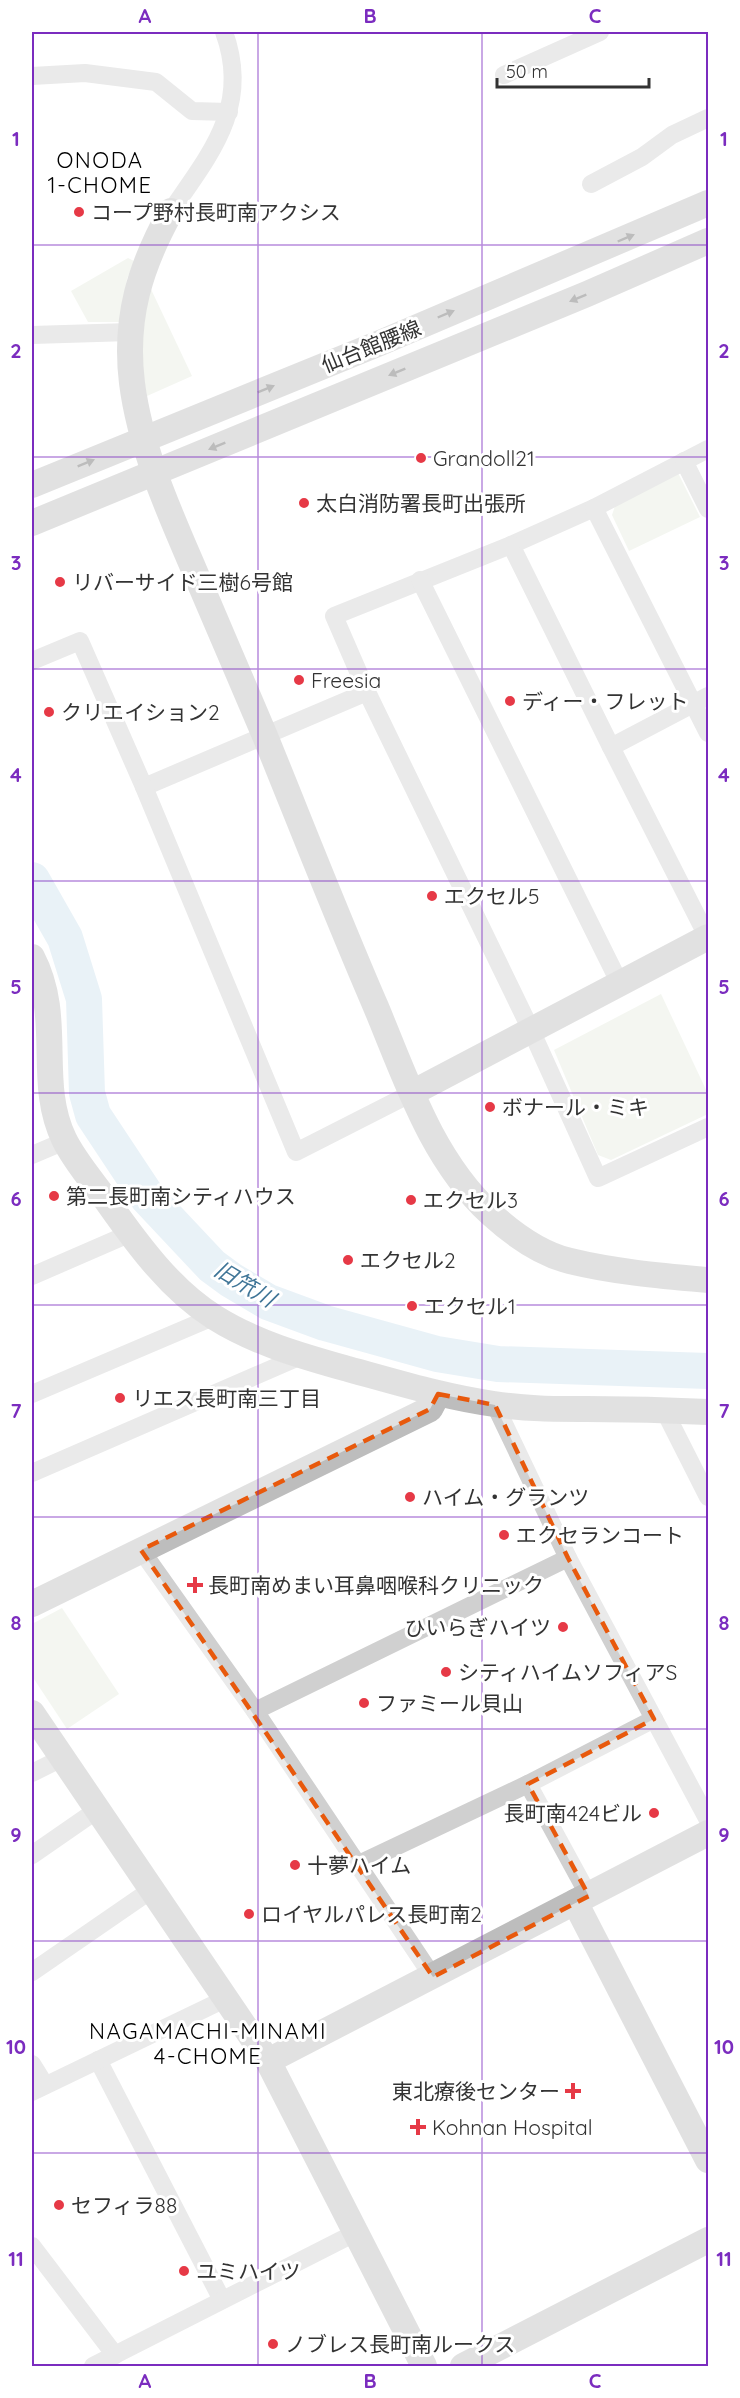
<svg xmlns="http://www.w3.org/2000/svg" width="740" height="2398" viewBox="0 0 740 2398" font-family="Quicksand,'Noto Sans JP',sans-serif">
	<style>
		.green { fill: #e6ecdf }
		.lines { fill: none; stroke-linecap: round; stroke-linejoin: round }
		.river { stroke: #cfe2ee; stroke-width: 36 }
		.street { stroke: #d0d0d0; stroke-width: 18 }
		.secondary { stroke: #bdbdbd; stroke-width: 26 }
		.oneway { fill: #6a6a6a }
		.marked { fill: none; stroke: #e8590c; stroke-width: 4.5; stroke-dasharray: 12 8; stroke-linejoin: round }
		.grid { fill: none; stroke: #7b2cbf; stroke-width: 1.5; stroke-opacity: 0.55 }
		.poi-dot { fill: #e63946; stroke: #fff; stroke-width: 2 }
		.labels { text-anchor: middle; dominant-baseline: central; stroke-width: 6; stroke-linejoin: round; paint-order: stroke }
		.poi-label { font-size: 21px; fill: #333; stroke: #fff; text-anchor: start }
		.street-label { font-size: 21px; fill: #333; stroke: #fff }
		.neighbourhood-label { font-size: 22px; letter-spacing: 1.5px; fill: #000; stroke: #fff }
		.water-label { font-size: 22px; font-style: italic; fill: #3f7597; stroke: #fff }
		.neatline { fill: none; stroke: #7b2cbf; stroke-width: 2 }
		.grid-label { font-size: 20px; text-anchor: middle; font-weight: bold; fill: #7b2cbf }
	</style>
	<rect width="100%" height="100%" fill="#fff"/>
	<!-- green -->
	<g class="green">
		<path d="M128,258L134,261L127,279L120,322H88L71,291Z"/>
		<path d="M149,285L192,376L147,396L139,352Z"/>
		<path d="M678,473L700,517L629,551L612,515L616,503Z"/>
		<path d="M661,994L708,1094V1114L611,1160L598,1155L554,1050Z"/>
		<path d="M62,1608L119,1694L67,1729L32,1676V1624Z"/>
	</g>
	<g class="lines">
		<!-- river -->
		<path class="river" d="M32,880L65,938L84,999L87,1093L93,1115L148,1198L212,1266L231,1280L268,1302L325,1323L437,1354L498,1364L708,1371"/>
		<!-- street -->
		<g class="street">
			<path d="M504,75L600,32"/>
			<path d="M32,76L85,73L156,82L192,111L229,112"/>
			<path d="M591,184L642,157L672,135L708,118"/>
			<path d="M171,211C211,153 251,106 224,32"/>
			<path d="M32,335L130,332"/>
			<path d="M708,449L594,508L511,545L611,747L708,696"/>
			<path d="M684,461L708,509"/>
			<path d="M594,508L708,733"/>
			<path d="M511,545L334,616L367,692L531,1030L598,1178L708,1127"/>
			<path d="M420,580L620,984"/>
			<path d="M32,661L80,641L144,787L367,692"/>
			<path d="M611,747L708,938"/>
			<path d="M144,787L296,1152L412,1093"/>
			<path d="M32,1155L65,1141"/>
			<path d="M32,1276L131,1233"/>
			<path d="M32,1394L213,1317"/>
			<path d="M495,1405L568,1558L708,1820"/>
			<path d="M664,1410L708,1497"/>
			<path d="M32,1473L301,1356"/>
			<path d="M141,1550L255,1711L433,1977"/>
			<path d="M255,1711L568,1558"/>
			<path d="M32,1773L62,1758"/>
			<path d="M528,1784L589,1896"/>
			<path d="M32,1855L97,1810"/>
			<path d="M357,1865L528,1784L654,1719"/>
			<path d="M32,1972L151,1890"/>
			<path d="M98,2060L222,2300"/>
			<path d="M32,2064L45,2085"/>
			<path d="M32,2092L225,1999"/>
			<path d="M32,2246L115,2355"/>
			<path d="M93,2366L355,2233"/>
		</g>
		<!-- secondary -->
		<g class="secondary">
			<path d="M171,211C140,267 124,318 132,383C140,446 167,507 192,565C216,622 241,679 265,736C302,827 337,917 376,1007C406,1079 432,1160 491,1214C513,1234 541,1254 570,1261C615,1272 663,1276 708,1280"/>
			<path d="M32,485L380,343L708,203"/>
			<path d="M32,523L587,294L708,241"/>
			<path d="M32,957C64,1018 36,1081 64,1139C75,1162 95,1184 109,1204C138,1245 171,1290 214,1317C255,1343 302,1356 348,1369C396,1382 444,1397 494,1404C524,1409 556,1409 587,1409C627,1409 668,1410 708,1412"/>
			<path d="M412,1093L708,937"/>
			<path d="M32,1604L430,1409L438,1394"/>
			<path d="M32,1713L268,2061L424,2366"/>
			<path d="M575,1902L708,2160"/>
			<path d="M268,2061L708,1833"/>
			<path d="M463,2366L708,2240"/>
		</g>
	</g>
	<!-- one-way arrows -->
	<defs><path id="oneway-solid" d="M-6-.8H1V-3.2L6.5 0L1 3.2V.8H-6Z" transform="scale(1.5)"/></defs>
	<g class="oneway">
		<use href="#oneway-solid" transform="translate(626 238) rotate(-23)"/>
		<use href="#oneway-solid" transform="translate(578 298) rotate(158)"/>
		<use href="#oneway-solid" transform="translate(446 314) rotate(-23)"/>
		<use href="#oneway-solid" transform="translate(397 372) rotate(158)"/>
		<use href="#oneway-solid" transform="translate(266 389) rotate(-22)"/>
		<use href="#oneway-solid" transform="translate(217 446) rotate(158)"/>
		<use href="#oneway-solid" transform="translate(86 463) rotate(-22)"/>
	</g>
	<!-- marked area -->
	<path d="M0 0H740V2398H0ZM438,1394L495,1405L568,1558L654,1719L528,1784L589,1896L433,1977L141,1550L430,1409Z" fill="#fff" fill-opacity=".55" fill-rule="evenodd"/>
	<path class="marked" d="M438,1394L495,1405L568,1558L654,1719L528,1784L589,1896L433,1977L141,1550L430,1409Z"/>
	<!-- grid -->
	<path class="grid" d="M258,32V2366M482,32V2366M32,245H708M32,457H708M32,669H708M32,881H708M32,1093H708M32,1305H708M32,1517H708M32,1729H708M32,1941H708M32,2153H708"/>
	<!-- markers -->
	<g class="poi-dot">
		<circle cx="79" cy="212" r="6"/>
		<circle cx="421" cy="458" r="6"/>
		<circle cx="304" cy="503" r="6"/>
		<circle cx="60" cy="582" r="6"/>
		<circle cx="299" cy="680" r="6"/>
		<circle cx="510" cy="701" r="6"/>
		<circle cx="49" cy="712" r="6"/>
		<circle cx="432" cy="896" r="6"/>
		<circle cx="490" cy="1107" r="6"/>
		<circle cx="54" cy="1196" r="6"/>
		<circle cx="411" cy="1200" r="6"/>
		<circle cx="348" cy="1260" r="6"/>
		<circle cx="412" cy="1306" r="6"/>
		<circle cx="120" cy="1398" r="6"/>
		<circle cx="410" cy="1497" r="6"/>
		<circle cx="504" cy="1535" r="6"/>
		<path d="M192 1576h6v6h6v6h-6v6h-6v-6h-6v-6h6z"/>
		<circle cx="563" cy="1627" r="6"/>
		<circle cx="446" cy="1672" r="6"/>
		<circle cx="364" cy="1703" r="6"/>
		<circle cx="654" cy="1813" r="6"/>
		<circle cx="295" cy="1865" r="6"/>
		<circle cx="249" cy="1914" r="6"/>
		<path d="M570 2082h6v6h6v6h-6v6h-6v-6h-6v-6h6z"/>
		<path d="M415 2118h6v6h6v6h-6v6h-6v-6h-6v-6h6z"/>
		<circle cx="59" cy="2205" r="6"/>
		<circle cx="184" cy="2271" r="6"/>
		<circle cx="273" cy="2344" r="6"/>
	</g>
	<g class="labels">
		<!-- poi labels -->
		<g class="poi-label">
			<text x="91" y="212">コープ野村長町南アクシス</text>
			<text x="433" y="458">Grandoll21</text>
			<text x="316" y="503">太白消防署長町出張所</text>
			<text x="72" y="582">リバーサイド三樹6号館</text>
			<text x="311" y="680">Freesia</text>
			<text x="522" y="701">ディー・フレット</text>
			<text x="61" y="712">クリエイション2</text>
			<text x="444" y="896">エクセル5</text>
			<text x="502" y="1107">ボナール・ミキ</text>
			<text x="66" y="1196">第二長町南シティハウス</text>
			<text x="423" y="1200">エクセル3</text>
			<text x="360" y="1260">エクセル2</text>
			<text x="424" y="1306">エクセル1</text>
			<text x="132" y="1398">リエス長町南三丁目</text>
			<text x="422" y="1497">ハイム・グランツ</text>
			<text x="516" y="1535">エクセランコート</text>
			<text x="208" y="1585">長町南めまい耳鼻咽喉科クリニック</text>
			<text x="551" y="1627" text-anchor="end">ひいらぎハイツ</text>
			<text x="458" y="1672">シティハイムソフィアS</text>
			<text x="376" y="1703">ファミール貝山</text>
			<text x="642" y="1813" text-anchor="end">長町南424ビル</text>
			<text x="307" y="1865">十夢ハイム</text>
			<text x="261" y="1914">ロイヤルパレス長町南2</text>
			<text x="560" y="2091" text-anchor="end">東北療後センター</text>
			<text x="432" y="2127">Kohnan Hospital</text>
			<text x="71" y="2205">セフィラ88</text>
			<text x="196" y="2271">ユミハイツ</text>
			<text x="285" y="2344">ノブレス長町南ルークス</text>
		</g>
		<!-- street labels -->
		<g class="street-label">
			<text transform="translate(371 346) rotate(-22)">仙台館腰線</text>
		</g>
		<!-- neighbourhood labels -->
		<g class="neighbourhood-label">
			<text x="100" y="160">ONODA<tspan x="100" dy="25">1-CHOME</tspan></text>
			<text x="208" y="2031">NAGAMACHI-MINAMI<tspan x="208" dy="25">4-CHOME</tspan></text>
		</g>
		<!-- water labels -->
		<g class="water-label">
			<text transform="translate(245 1284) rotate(31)">旧笊川</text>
		</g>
	</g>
	<!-- border -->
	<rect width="740" height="2398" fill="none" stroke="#ffffff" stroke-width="66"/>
	<!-- scale -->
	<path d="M497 78v9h152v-9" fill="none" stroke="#333333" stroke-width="3"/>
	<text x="506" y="78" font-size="18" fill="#333333" stroke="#ffffff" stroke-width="4.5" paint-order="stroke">50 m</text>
	<rect x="33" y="33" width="674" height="2332" class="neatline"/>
	<g class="grid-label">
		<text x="145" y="23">A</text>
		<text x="370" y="23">B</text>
		<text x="595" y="23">C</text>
		<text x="16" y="146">1</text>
		<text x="724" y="146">1</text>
		<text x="16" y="358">2</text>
		<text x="724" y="358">2</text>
		<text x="16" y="570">3</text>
		<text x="724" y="570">3</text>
		<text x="16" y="782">4</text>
		<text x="724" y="782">4</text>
		<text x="16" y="994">5</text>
		<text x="724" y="994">5</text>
		<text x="16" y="1206">6</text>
		<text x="724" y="1206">6</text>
		<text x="16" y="1418">7</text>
		<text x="724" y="1418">7</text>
		<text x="16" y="1630">8</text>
		<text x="724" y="1630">8</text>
		<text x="16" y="1842">9</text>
		<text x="724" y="1842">9</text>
		<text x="16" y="2054">10</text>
		<text x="724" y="2054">10</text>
		<text x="16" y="2266">11</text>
		<text x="724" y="2266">11</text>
		<text x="145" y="2388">A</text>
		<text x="370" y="2388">B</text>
		<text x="595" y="2388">C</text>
	</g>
</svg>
